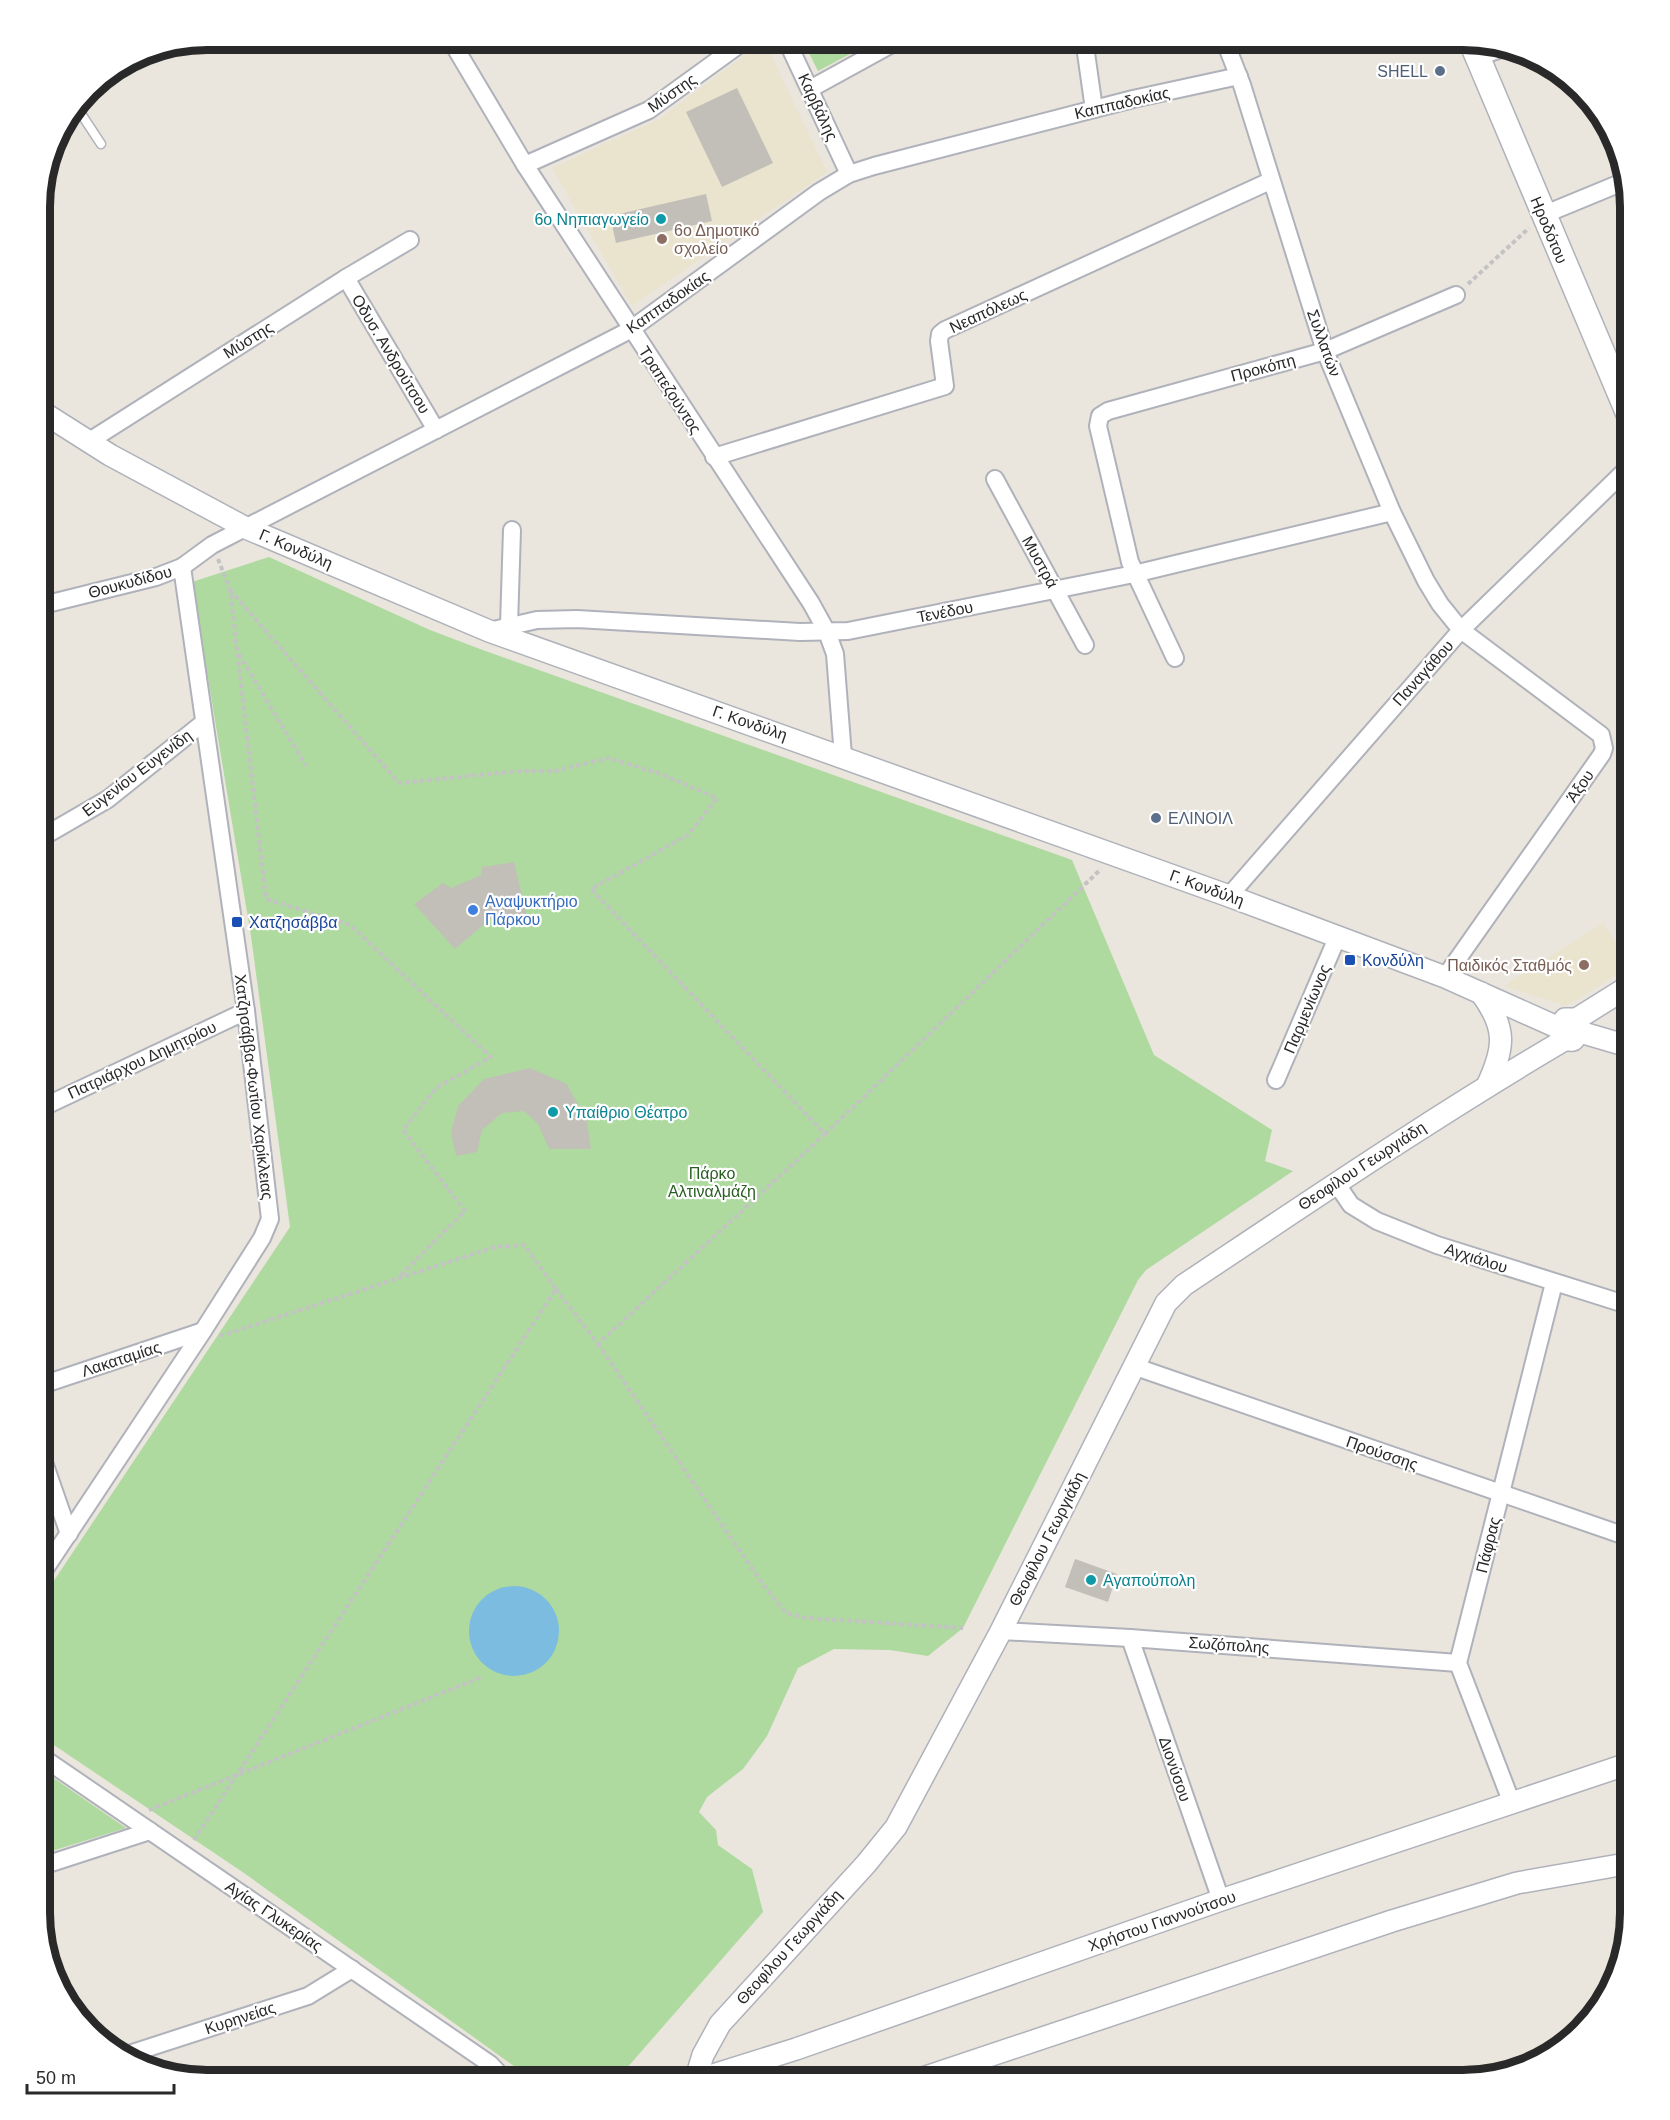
<svg xmlns="http://www.w3.org/2000/svg" width="1670" height="2120" viewBox="0 0 1670 2120" font-family="Arial,sans-serif">
	<style>
		.education { fill: #eae3ce }
		.green { fill: #aeda9f }
		.water { fill: #7cbce0 }
		.building { fill: #c2bfb9 }
		.lines { fill: none; stroke-linecap: round; stroke-linejoin: round }
		.service-casing { stroke: #b0b2bb; stroke-width: 11 }
		.minor-casing { stroke: #b0b2bb; stroke-width: 20 }
		.tertiary-casing { stroke: #b0b2bb; stroke-width: 24 }
		.secondary-casing { stroke: #b0b2bb; stroke-width: 27 }
		.path { stroke: #c3c3c3; stroke-width: 4; stroke-dasharray: 4.5 3; stroke-linecap: butt }
		.service { stroke: #fff; stroke-width: 8 }
		.minor { stroke: #fff; stroke-width: 16 }
		.tertiary { stroke: #fff; stroke-width: 21 }
		.secondary { stroke: #fff; stroke-width: 24 }
		.service-dot { fill: #5c6f8a; stroke: #fff; stroke-width: 2 }
		.culture-dot { fill: #0f9aa8; stroke: #fff; stroke-width: 2 }
		.education-dot { fill: #8d6e63; stroke: #fff; stroke-width: 2 }
		.shop-dot { fill: #3f7fe0; stroke: #fff; stroke-width: 2 }
		.transit-dot { fill: #1a4fb4; stroke: #fff; stroke-width: 2 }
		.labels { text-anchor: middle; dominant-baseline: central; stroke-width: 4.5; stroke-linejoin: round; paint-order: stroke }
		.service-label { font-size: 16px; fill: #4e5e75; stroke: #fff; text-anchor: end }
		.street-label { font-size: 16px; fill: #292929; stroke: #fff }
		.culture-label { font-size: 16px; fill: #0d838f; stroke: #fff; text-anchor: start }
		.education-label { font-size: 16px; fill: #785e54; stroke: #fff; text-anchor: start }
		.shop-label { font-size: 16px; fill: #366cbe; stroke: #fff; text-anchor: start }
		.transit-label { font-size: 16px; fill: #164399; stroke: #fff; text-anchor: start }
		.park-label { font-size: 16px; fill: #295e22; stroke: #fff }
		.rim { fill: none; stroke: #292929; stroke-width: 8 }
	</style>
	<rect width="100%" height="100%" fill="#eae5dd"/>
	<!-- education -->
	<g class="education">
		<path d="M760,44L769,51L827,172L632,306L552,168L659,119Z"/>
		<path d="M1603,923L1631,966L1566,1006L1504,986Z"/>
	</g>
	<!-- green -->
	<g class="green">
		<path d="M802,39H878L818,71Z"/>
		<path d="M269,557L430,630L480,649L1072,860L1154,1055L1272,1130L1265,1161L1293,1171L1146,1270L1138,1280L963,1628L928,1656L890,1650L834,1649L798,1668L767,1736L743,1769L707,1797L699,1812L716,1830L718,1845L752,1869L763,1912L626,2069L593,2081H535L244,1873L39,1735V1603L290,1227L251,936L192,582Z"/>
		<path d="M39,1768L126,1828L39,1855Z"/>
	</g>
	<!-- water -->
	<circle class="water" cx="514" cy="1631" r="45"/>
	<!-- building -->
	<g class="building">
		<path d="M737,88L773,163L722,187L686,112Z"/>
		<path d="M706,194L712,221L616,243L610,216Z"/>
		<path d="M514,862L528,920L500,925L495,915L455,949L414,904L443,883L451,888L481,875L482,867Z"/>
		<path d="M530,1068L567,1084L587,1122L591,1149H549L538,1124L524,1111L502,1113L482,1130L477,1152L456,1156L451,1132L458,1106L484,1079Z"/>
		<path d="M1075,1559L1117,1574L1108,1602L1065,1587Z"/>
	</g>
	<g class="lines">
		<!-- service casing -->
		<g class="service-casing">
			<path id="service" d="M76,106L101,144"/>
		</g>
		<!-- minor casing -->
		<g class="minor-casing">
			<g id="minor">
				<path d="M450,39L525,165L811,603L827,632L835,654L843,756"/>
				<path d="M786,39L849,174"/>
				<path d="M1084,39L1094,109"/>
				<path d="M1224,39L1242,85L1325,351L1392,512L1426,581L1440,604L1461,630L1601,735L1604,748L1602,754L1445,977"/>
				<path d="M1476,58L1503,48"/>
				<path d="M810,89L901,39"/>
				<path d="M525,165L649,110L747,39"/>
				<path d="M1543,215L1623,182"/>
				<path d="M346,278L436,430"/>
				<path d="M88,442L346,278L410,240"/>
				<path d="M714,457L945,386L939,341L940,334L945,330L1270,181"/>
				<path d="M995,479L1085,645"/>
				<path d="M39,606L156,577L182,567L212,545L630,330L819,192L849,174L874,166L1133,99L1239,76"/>
				<path d="M509,625L512,530"/>
				<path d="M489,631L537,620L577,619L800,632L848,631L1134,574L1392,512"/>
				<path d="M1175,658L1130,562L1098,426L1100,416L1108,411L1325,351L1456,295"/>
				<path d="M39,839L108,799L203,723"/>
				<path d="M1229,896L1461,630L1631,465"/>
				<path d="M1276,1080L1337,938"/>
				<path d="M39,1109L246,1011"/>
				<path d="M1336,1183L1351,1205L1377,1221L1437,1245L1631,1306"/>
				<path d="M1133,1366L1631,1538"/>
				<path d="M39,1386L203,1331"/>
				<path d="M39,1448L69,1534"/>
				<path d="M39,1578L203,1331L262,1238L270,1219L246,1011L182,567"/>
				<path d="M1001,1631L1130,1638L1458,1663"/>
				<path d="M1130,1638L1221,1900"/>
				<path d="M39,1755L490,2064L506,2081"/>
				<path d="M1511,1801L1458,1663L1554,1283"/>
				<path d="M39,1867L150,1831"/>
				<path d="M123,2056L308,1996L352,1969"/>
			</g>
		</g>
		<!-- tertiary casing -->
		<g class="tertiary-casing">
			<g id="tertiary">
				<path d="M39,410L110,455L246,528L489,631L1229,896L1445,977L1559,1028C1560,1036 1565,1041 1573,1040L1580,1032L1578,1022L1572,1019H1565L1559,1028"/>
				<path d="M1481,993C1507,1028 1505,1048 1487,1086"/>
				<path d="M1575,1020L1631,985"/>
				<path d="M1580,1032L1631,1047"/>
				<path d="M694,2081L796,2049L1221,1900L1631,1763"/>
				<path d="M695,2081L703,2055L720,2024L866,1864L896,1827L1001,1631L1166,1303L1184,1285C1310,1201 1435,1116 1566,1039"/>
				<path d="M914,2081L1392,1921L1517,1883L1631,1863"/>
			</g>
		</g>
		<!-- secondary casing -->
		<g class="secondary-casing">
			<path id="secondary" d="M1470,39L1631,420"/>
		</g>
		<!-- path -->
		<g class="path">
			<path d="M1468,284L1529,228"/>
			<path d="M218,559L230,590L266,899L350,925L491,1057L436,1088L403,1130L465,1211L399,1277"/>
			<path d="M230,590L399,783L519,771H555L608,758L661,774L717,798L688,835L591,889L825,1134L598,1344L556,1289"/>
			<path d="M239,654L306,766"/>
			<path d="M825,1134L1101,869"/>
			<path d="M598,1344L762,1583L786,1613L807,1618L963,1628"/>
			<path d="M149,1810L482,1677"/>
			<path d="M194,1840L556,1289L524,1245L495,1247L220,1336"/>
		</g>
		<!-- service -->
		<use href="#service" class="service"/>
		<!-- minor -->
		<use href="#minor" class="minor"/>
		<!-- tertiary -->
		<use href="#tertiary" class="tertiary"/>
		<!-- secondary -->
		<use href="#secondary" class="secondary"/>
	</g>
	<!-- markers -->
	<g class="service-dot">
		<circle cx="1440" cy="71" r="6"/>
		<circle cx="1156" cy="818" r="6"/>
	</g>
	<g class="culture-dot">
		<circle cx="661" cy="219" r="6"/>
		<circle cx="553" cy="1112" r="6"/>
		<circle cx="1091" cy="1580" r="6"/>
	</g>
	<g class="education-dot">
		<circle cx="662" cy="239" r="6"/>
		<circle cx="1584" cy="965" r="6"/>
	</g>
	<circle class="shop-dot" cx="473" cy="910" r="6"/>
	<g class="transit-dot">
		<rect x="231" y="916" width="12" height="12" rx="3"/>
		<rect x="1344" y="954" width="12" height="12" rx="3"/>
	</g>
	<g class="labels">
		<!-- service labels -->
		<g class="service-label">
			<text x="1428" y="71">SHELL</text>
			<text x="1168" y="818" text-anchor="start">ΕΛΙΝΟΙΛ</text>
		</g>
		<!-- street labels -->
		<g class="street-label">
			<text transform="translate(672 93) rotate(-35)">Μύστης</text>
			<text transform="translate(1122 103) rotate(-13)">Καππαδοκίας</text>
			<text transform="translate(818 107) rotate(65)">Καρβάλης</text>
			<text transform="translate(1549 230) rotate(67)">Ηροδότου</text>
			<text transform="translate(668 302) rotate(-35)">Καππαδοκίας</text>
			<text transform="translate(988 311) rotate(-25)">Νεαπόλεως</text>
			<text transform="translate(248 340) rotate(-32)">Μύστης</text>
			<text transform="translate(1324 343) rotate(70)">Συλλατών</text>
			<text transform="translate(391 354) rotate(59)">Οδυσ. Ανδρούτσου</text>
			<text transform="translate(1263 368) rotate(-15)">Προκόπη</text>
			<text transform="translate(670 390) rotate(57)">Τραπεζούντος</text>
			<text transform="translate(296 549) rotate(23)">Γ. Κονδύλη</text>
			<text transform="translate(1040 562) rotate(61)">Μυστρά</text>
			<text transform="translate(130 582) rotate(-15)">Θουκυδίδου</text>
			<text transform="translate(945 612) rotate(-11)">Τενέδου</text>
			<text transform="translate(1423 673) rotate(-48)">Παναγάθου</text>
			<text transform="translate(750 723) rotate(19)">Γ. Κονδύλη</text>
			<text transform="translate(137 773) rotate(-37)">Ευγενίου Ευγενίδη</text>
			<text transform="translate(1580 786) rotate(-55)">Άξου</text>
			<text transform="translate(1207 888) rotate(20)">Γ. Κονδύλη</text>
			<text transform="translate(1307 1009) rotate(-67)">Παρμενίωνος</text>
			<text transform="translate(142 1060) rotate(-25)">Πατριάρχου Δημητρίου</text>
			<text transform="translate(254 1087) rotate(83)">Χατζησάββα-Φωτίου Χαρίκλειας</text>
			<text transform="translate(1362 1166) rotate(-33)">Θεοφίλου Γεωργιάδη</text>
			<text transform="translate(1476 1258) rotate(18)">Αγχιάλου</text>
			<text transform="translate(121 1359) rotate(-18)">Λακαταμίας</text>
			<text transform="translate(1382 1453) rotate(19)">Προύσσης</text>
			<text transform="translate(1047 1539) rotate(-63)">Θεοφίλου Γεωργιάδη</text>
			<text transform="translate(1488 1545) rotate(-76)">Πάφρας</text>
			<text transform="translate(1229 1645) rotate(4)">Σωζόπολης</text>
			<text transform="translate(1175 1769) rotate(71)">Διονύσου</text>
			<text transform="translate(274 1916) rotate(34)">Αγίας Γλυκερίας</text>
			<text transform="translate(1162 1921) rotate(-19)">Χρήστου Γιαννούτσου</text>
			<text transform="translate(789 1947) rotate(-48)">Θεοφίλου Γεωργιάδη</text>
			<text transform="translate(240 2018) rotate(-18)">Κυρηνείας</text>
		</g>
		<!-- culture labels -->
		<g class="culture-label">
			<text x="649" y="219" text-anchor="end">6ο Νηπιαγωγείο</text>
			<text x="565" y="1112">Υπαίθριο Θέατρο</text>
			<text x="1103" y="1580">Αγαπούπολη</text>
		</g>
		<!-- education labels -->
		<g class="education-label">
			<text x="674" y="230">6ο Δημοτικό<tspan x="674" dy="18">σχολείο</tspan></text>
			<text x="1572" y="965" text-anchor="end">Παιδικός Σταθμός</text>
		</g>
		<!-- shop labels -->
		<g class="shop-label">
			<text x="485" y="901">Αναψυκτήριο<tspan x="485" dy="18">Πάρκου</tspan></text>
		</g>
		<!-- transit labels -->
		<g class="transit-label">
			<text x="249" y="922">Χατζησάββα</text>
			<text x="1362" y="960">Κονδύλη</text>
		</g>
		<!-- park labels -->
		<g class="park-label">
			<text x="712" y="1173">Πάρκο<tspan x="712" dy="18">Αλτιναλμάζη</tspan></text>
		</g>
	</g>
	<!-- crop -->
	<path d="M0 0H1670V2120H0ZM207 50H1463A157 157 0 0 1 1620 207V1913A157 157 0 0 1 1463 2070H207A157 157 0 0 1 50 1913V207A157 157 0 0 1 207 50Z" fill="#fff" fill-rule="evenodd"/>
	<path class="rim" d="M207 50H1463A157 157 0 0 1 1620 207V1913A157 157 0 0 1 1463 2070H207A157 157 0 0 1 50 1913V207A157 157 0 0 1 207 50Z"/>
	<!-- scale -->
	<path d="M27 2084v9h147v-9" fill="none" stroke="#292929" stroke-width="3"/>
	<text x="36" y="2084" font-size="18" fill="#292929" stroke="#ffffff" stroke-width="4.5" paint-order="stroke">50 m</text>
</svg>
